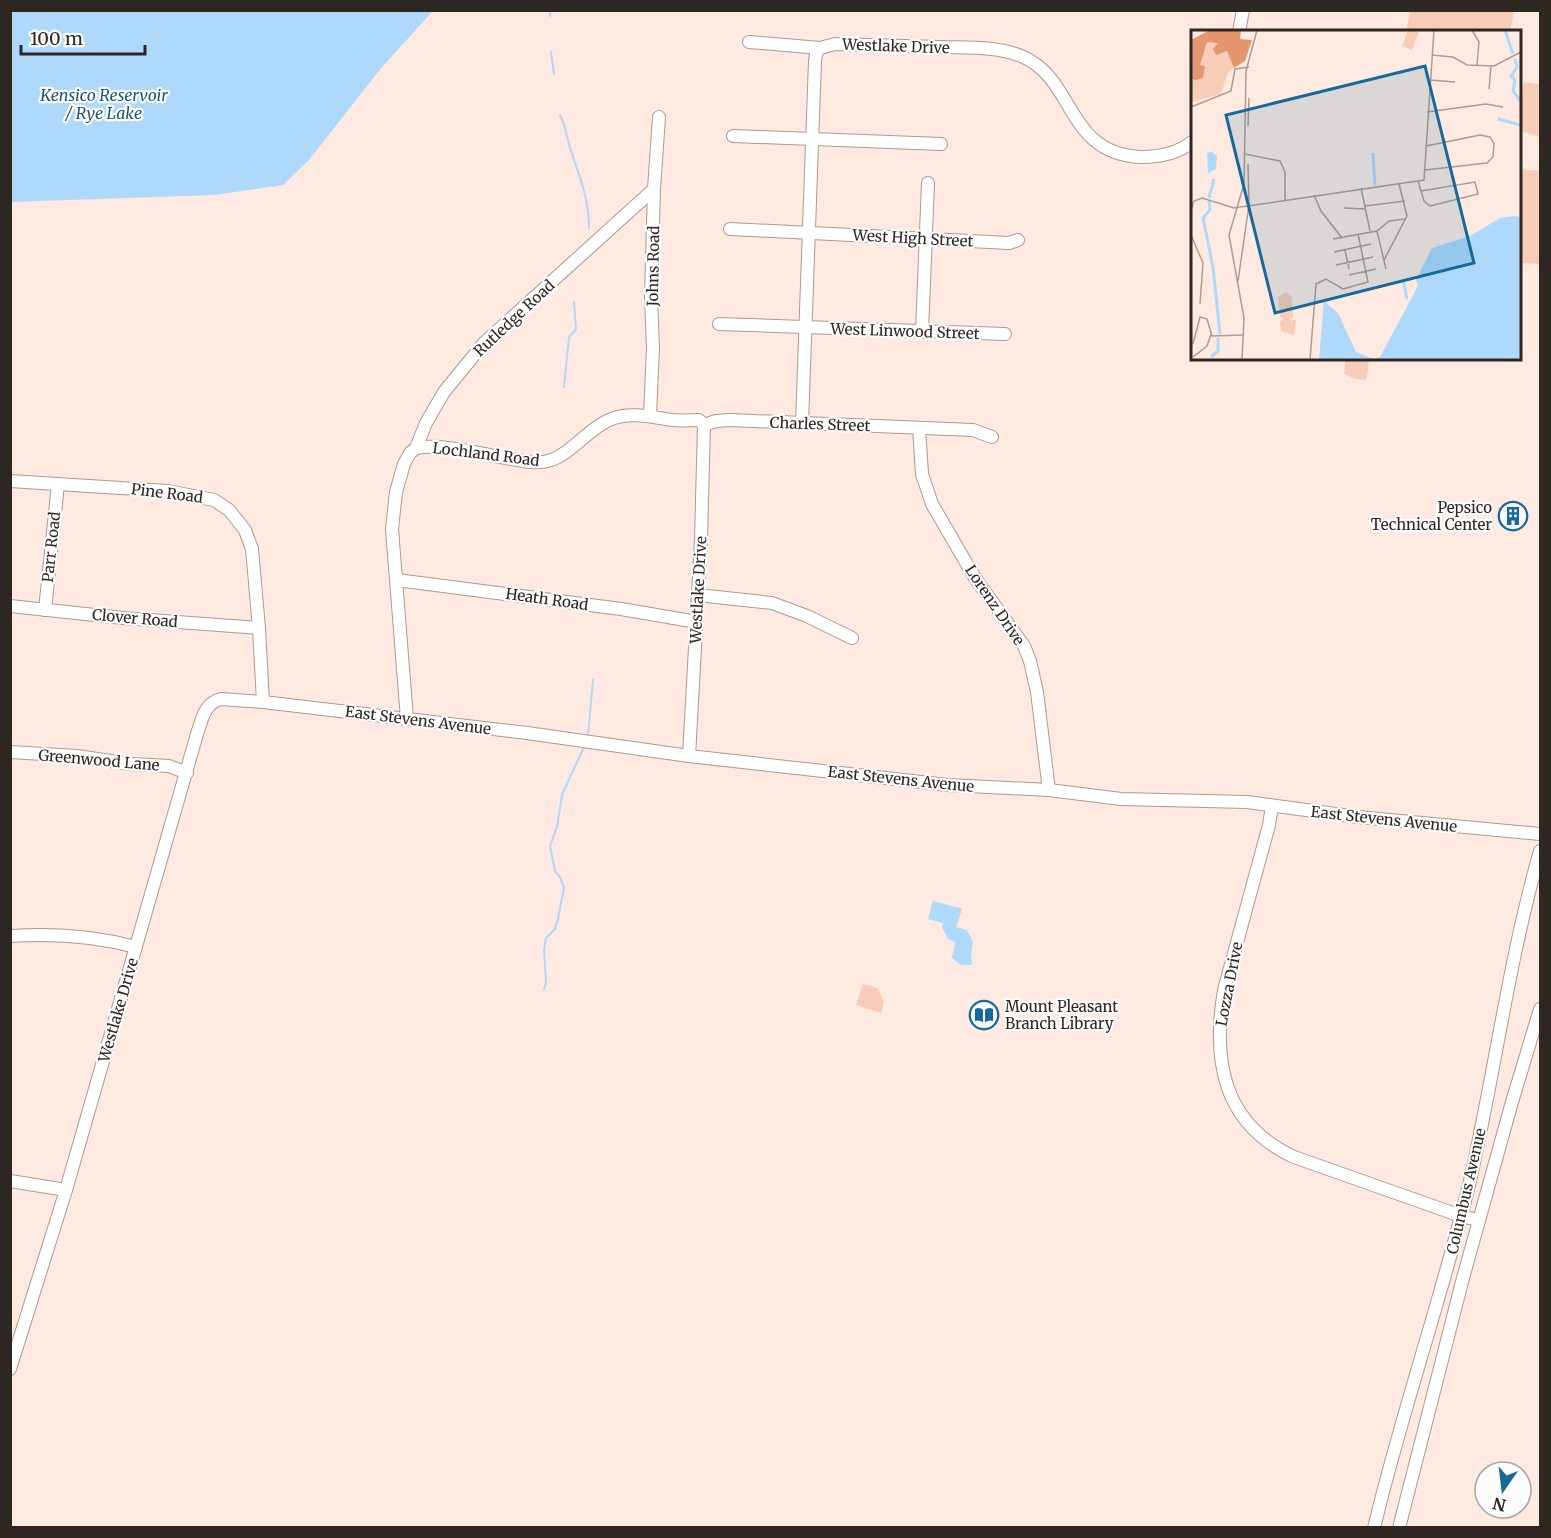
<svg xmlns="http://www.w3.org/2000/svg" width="1551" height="1538" viewBox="0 0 1551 1538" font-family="Merriweather,serif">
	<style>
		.green { fill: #f8cdb8 }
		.water { fill: #aed9fa }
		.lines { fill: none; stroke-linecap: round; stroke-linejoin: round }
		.stream { stroke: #aed9fa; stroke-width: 2 }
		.minor-casing { stroke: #af998d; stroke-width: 14 }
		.minor { stroke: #fff; stroke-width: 12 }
		.labels { text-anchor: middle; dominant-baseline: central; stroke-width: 4.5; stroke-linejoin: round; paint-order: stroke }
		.street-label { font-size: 15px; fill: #2e2621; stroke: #fcfcfc }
		.poi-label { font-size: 15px; fill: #2e2621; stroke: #fcfcfc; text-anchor: end }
		.water-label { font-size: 16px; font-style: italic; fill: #1c5478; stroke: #fcfcfc }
		.inset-river { fill: none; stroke: #aed9fa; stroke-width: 3 }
		.inset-road { fill: none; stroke: #ab9c94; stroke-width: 1.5 }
		.view { fill: #166a9b; fill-opacity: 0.15; stroke: #166a9b; stroke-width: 3 }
		.inset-edge { fill: none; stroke: #2e2621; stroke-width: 3 }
	</style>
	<rect width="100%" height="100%" fill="#feeae1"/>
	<!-- green -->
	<g class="green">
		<path d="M1410,11V10L1514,11L1510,31H1406Z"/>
		<path d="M1524,82L1540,84V137L1520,131V108Z"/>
		<path d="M1520,169L1540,171V264L1520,263Z"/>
		<path d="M1346,359H1369L1367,377L1365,380L1355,379L1344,374Z"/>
		<path d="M863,984L878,988L884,1002L881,1013L856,1005Z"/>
	</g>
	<!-- water -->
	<g class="water">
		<path d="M10,11L11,10L433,11L382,67L309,160L283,185L214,195L11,202Z"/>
		<path d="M933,901L962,909L956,927L967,930L973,942C971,949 971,958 972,965H961L951,957L953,954L955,942L948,939L942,927L943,923L928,919Z"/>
	</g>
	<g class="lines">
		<!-- stream -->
		<g class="stream">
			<path d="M550,16V10"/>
			<path d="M551,52L554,74"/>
			<path d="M560,115C566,127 567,139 571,151C580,178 589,199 589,228"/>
			<path d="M564,387L569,337L576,329L574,302"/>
			<path d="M588,735L593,680"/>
			<path d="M544,990L546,982L544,950L546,938L555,929L558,919L564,888L560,877L555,871L550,846L557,827L562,795L583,749"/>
		</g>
		<!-- minor casing -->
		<g class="minor-casing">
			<g id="minor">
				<path d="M1239,32L1243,10"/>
				<path d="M749,42L820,48"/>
				<path d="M733,136L941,144"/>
				<path d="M730,229L1009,243L1018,240"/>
				<path d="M719,324L1005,334"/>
				<path d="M922,332L928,183"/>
				<path d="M650,415L653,348L651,297L654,189L659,117"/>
				<path d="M802,423L815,61L816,54L820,48L835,44C870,45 905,46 940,47C967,48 996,46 1021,56C1076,78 1065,154 1141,157C1160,157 1177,154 1192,142"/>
				<path d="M919,428L922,474L932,504L975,578L1024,646L1030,661L1037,692L1049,790"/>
				<path d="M416,448C443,443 485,455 512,459C523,461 536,464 548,461C569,456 588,429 609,420C629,411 651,417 672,420C681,421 690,420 699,420L704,425L716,421L730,420L973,430L992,437"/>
				<path d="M10,481L168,491L214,500L229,510L245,530L252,549L259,628L263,702"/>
				<path d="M397,580L621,609L697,622"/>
				<path d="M698,595L772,603L807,616L852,638"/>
				<path d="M10,606L123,618L259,628"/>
				<path d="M45,610L58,484"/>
				<path d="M407,719L392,529L396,492L404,464L410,453L416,448L426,423L444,392L484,343L654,189"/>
				<path d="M10,752L77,756L131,764L169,766L187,773"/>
				<path d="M689,756L701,539L704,425"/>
				<path d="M1272,806L1269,825L1224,990C1212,1061 1223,1124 1294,1157L1461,1216L1478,1220"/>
				<path d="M10,936C53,933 95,936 136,947"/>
				<path d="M10,1181L66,1190"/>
				<path d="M10,1369L66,1190L197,734C202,720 204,703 221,699L263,702L527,733L689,756L948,785L1049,790L1121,799L1247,802L1358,817L1540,834"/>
				<path d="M1374,1528C1402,1411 1442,1297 1470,1181C1495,1071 1509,959 1540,851"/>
				<path d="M1399,1528L1463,1278L1512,1102L1540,1009"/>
			</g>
		</g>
		<!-- minor -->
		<use href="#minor" class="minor"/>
	</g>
	<!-- icons -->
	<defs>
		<g id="building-ring" transform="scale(1.5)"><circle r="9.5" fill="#fcfcfc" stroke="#166a9b" stroke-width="1.5"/><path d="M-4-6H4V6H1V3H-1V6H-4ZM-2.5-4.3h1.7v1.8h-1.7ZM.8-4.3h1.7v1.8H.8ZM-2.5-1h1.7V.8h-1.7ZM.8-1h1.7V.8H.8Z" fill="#166a9b"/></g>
		<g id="library-ring" transform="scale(1.5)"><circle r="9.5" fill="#fcfcfc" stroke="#166a9b" stroke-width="1.5"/><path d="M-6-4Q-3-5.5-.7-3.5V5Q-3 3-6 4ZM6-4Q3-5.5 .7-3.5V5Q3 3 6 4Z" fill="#166a9b"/></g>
	</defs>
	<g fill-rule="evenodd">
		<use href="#building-ring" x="1513" y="516"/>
		<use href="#library-ring" x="984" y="1015"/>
	</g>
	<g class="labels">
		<!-- street labels -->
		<g class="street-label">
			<text transform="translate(896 46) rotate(2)">Westlake Drive</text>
			<text transform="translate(913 238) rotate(3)">West High Street</text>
			<text transform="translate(653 266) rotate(-89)">Johns Road</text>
			<text transform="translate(514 318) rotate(-43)">Rutledge Road</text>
			<text transform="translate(905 331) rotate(2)">West Linwood Street</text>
			<text transform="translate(820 424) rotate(2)">Charles Street</text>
			<text transform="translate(486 454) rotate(7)">Lochland Road</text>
			<text transform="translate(167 493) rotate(7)">Pine Road</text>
			<text transform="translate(51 547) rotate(-84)">Parr Road</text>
			<text transform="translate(698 590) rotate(-87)">Westlake Drive</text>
			<text transform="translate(547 599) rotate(8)">Heath Road</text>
			<text transform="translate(995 605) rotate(56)">Lorenz Drive</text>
			<text transform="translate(135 618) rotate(5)">Clover Road</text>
			<text transform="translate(418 720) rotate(7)">East Stevens Avenue</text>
			<text transform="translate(99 760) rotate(5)">Greenwood Lane</text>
			<text transform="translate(901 779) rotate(6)">East Stevens Avenue</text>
			<text transform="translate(1384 819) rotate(6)">East Stevens Avenue</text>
			<text transform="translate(1229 984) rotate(-79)">Lozza Drive</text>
			<text transform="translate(118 1010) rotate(-74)">Westlake Drive</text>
			<text transform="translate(1466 1191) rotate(-77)">Columbus Avenue</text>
		</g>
		<!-- poi labels -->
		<g class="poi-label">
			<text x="1492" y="507">Pepsico<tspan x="1492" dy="17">Technical Center</tspan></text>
			<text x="1005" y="1006" text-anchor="start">Mount Pleasant<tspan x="1005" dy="17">Branch Library</tspan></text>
		</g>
		<!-- water labels -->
		<g class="water-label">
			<text x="104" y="95">Kensico Reservoir<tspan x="104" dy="18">/ Rye Lake</tspan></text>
		</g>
	</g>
	<!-- overview -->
	<g transform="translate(1191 30)">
		<rect width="330" height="330" fill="#feeae1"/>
		<path d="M217,0L228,2L221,20L211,16ZM16,12H25L36,21L43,38L37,43L30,64L0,72V49L14,36L9,35ZM95,262L101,267L102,288L98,290H105L103,305L90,301L89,291L93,290L89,286L87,267Z" fill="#f8cdb8"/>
		<path d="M19,0H50L49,9L61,10L54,31L43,38L36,21L25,25L22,19L27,13L16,12L9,35L14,36L12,48L5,50L0,49V10Z" fill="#e4976f"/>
		<path d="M21,122L26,126L25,139L17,143L16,123ZM323,186L330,187V330H128L133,271L147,283L165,322L183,329L189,327L227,256L225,250L241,218L279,206L309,188Z" fill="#aed9fa"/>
		<path class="inset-river" d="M314,0L322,24M324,29L326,37L320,46L324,50L322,61L330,72M307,89L330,95M182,123L184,155M18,168L23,149M18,171L19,180L12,188L22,237L29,304M212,249L216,269M20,327L27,321V308"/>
		<path class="inset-road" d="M281,0L288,12L286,35M241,25L262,27L276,35L303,36L330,22M239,50L264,52M298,59L300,36M0,77L40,61L44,39L58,37M236,82L295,74L312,77M57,96L58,68M54,124L89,131L94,142V170M234,140L296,133L302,127L303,114L299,107L289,105L235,116M227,151L233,171L239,176L287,164L284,152L230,161M170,158L179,201M123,165L130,181L151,208M174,176L214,171M153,178L174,179M0,180L3,171L11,168L43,178L233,150L243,0M186,201L195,239M0,205L12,233L9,274M142,209L186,201L198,191L215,189M154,220L158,239M143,222L180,214M193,230L216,186L208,154M145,235L182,227M158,245L185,239M47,251L58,175L57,134M2,314L9,287L16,289L21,306L53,305M2,327L16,316L20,304M51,330L53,288L38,205L53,154L55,41L66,0M119,330L125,254L135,249L152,259L177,252L167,204"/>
		<path class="view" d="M234,36L283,233L84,283L35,85Z"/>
		<rect width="330" height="330" class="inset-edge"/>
	</g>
	<!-- border -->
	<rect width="1551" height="1538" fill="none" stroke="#2e2621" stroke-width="24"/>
	<!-- north arrow -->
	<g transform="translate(1503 1490) rotate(194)"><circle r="28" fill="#fcfcfc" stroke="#aaa6a4" stroke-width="1.5"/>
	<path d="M0-4.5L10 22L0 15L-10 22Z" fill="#166a9b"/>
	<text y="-9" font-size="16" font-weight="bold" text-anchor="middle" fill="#2e2621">N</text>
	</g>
	<!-- scale -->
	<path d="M21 45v9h124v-9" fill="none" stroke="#2e2621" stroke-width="3"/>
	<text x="30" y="45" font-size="18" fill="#2e2621" stroke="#fcfcfc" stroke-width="4.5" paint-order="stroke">100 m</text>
</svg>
